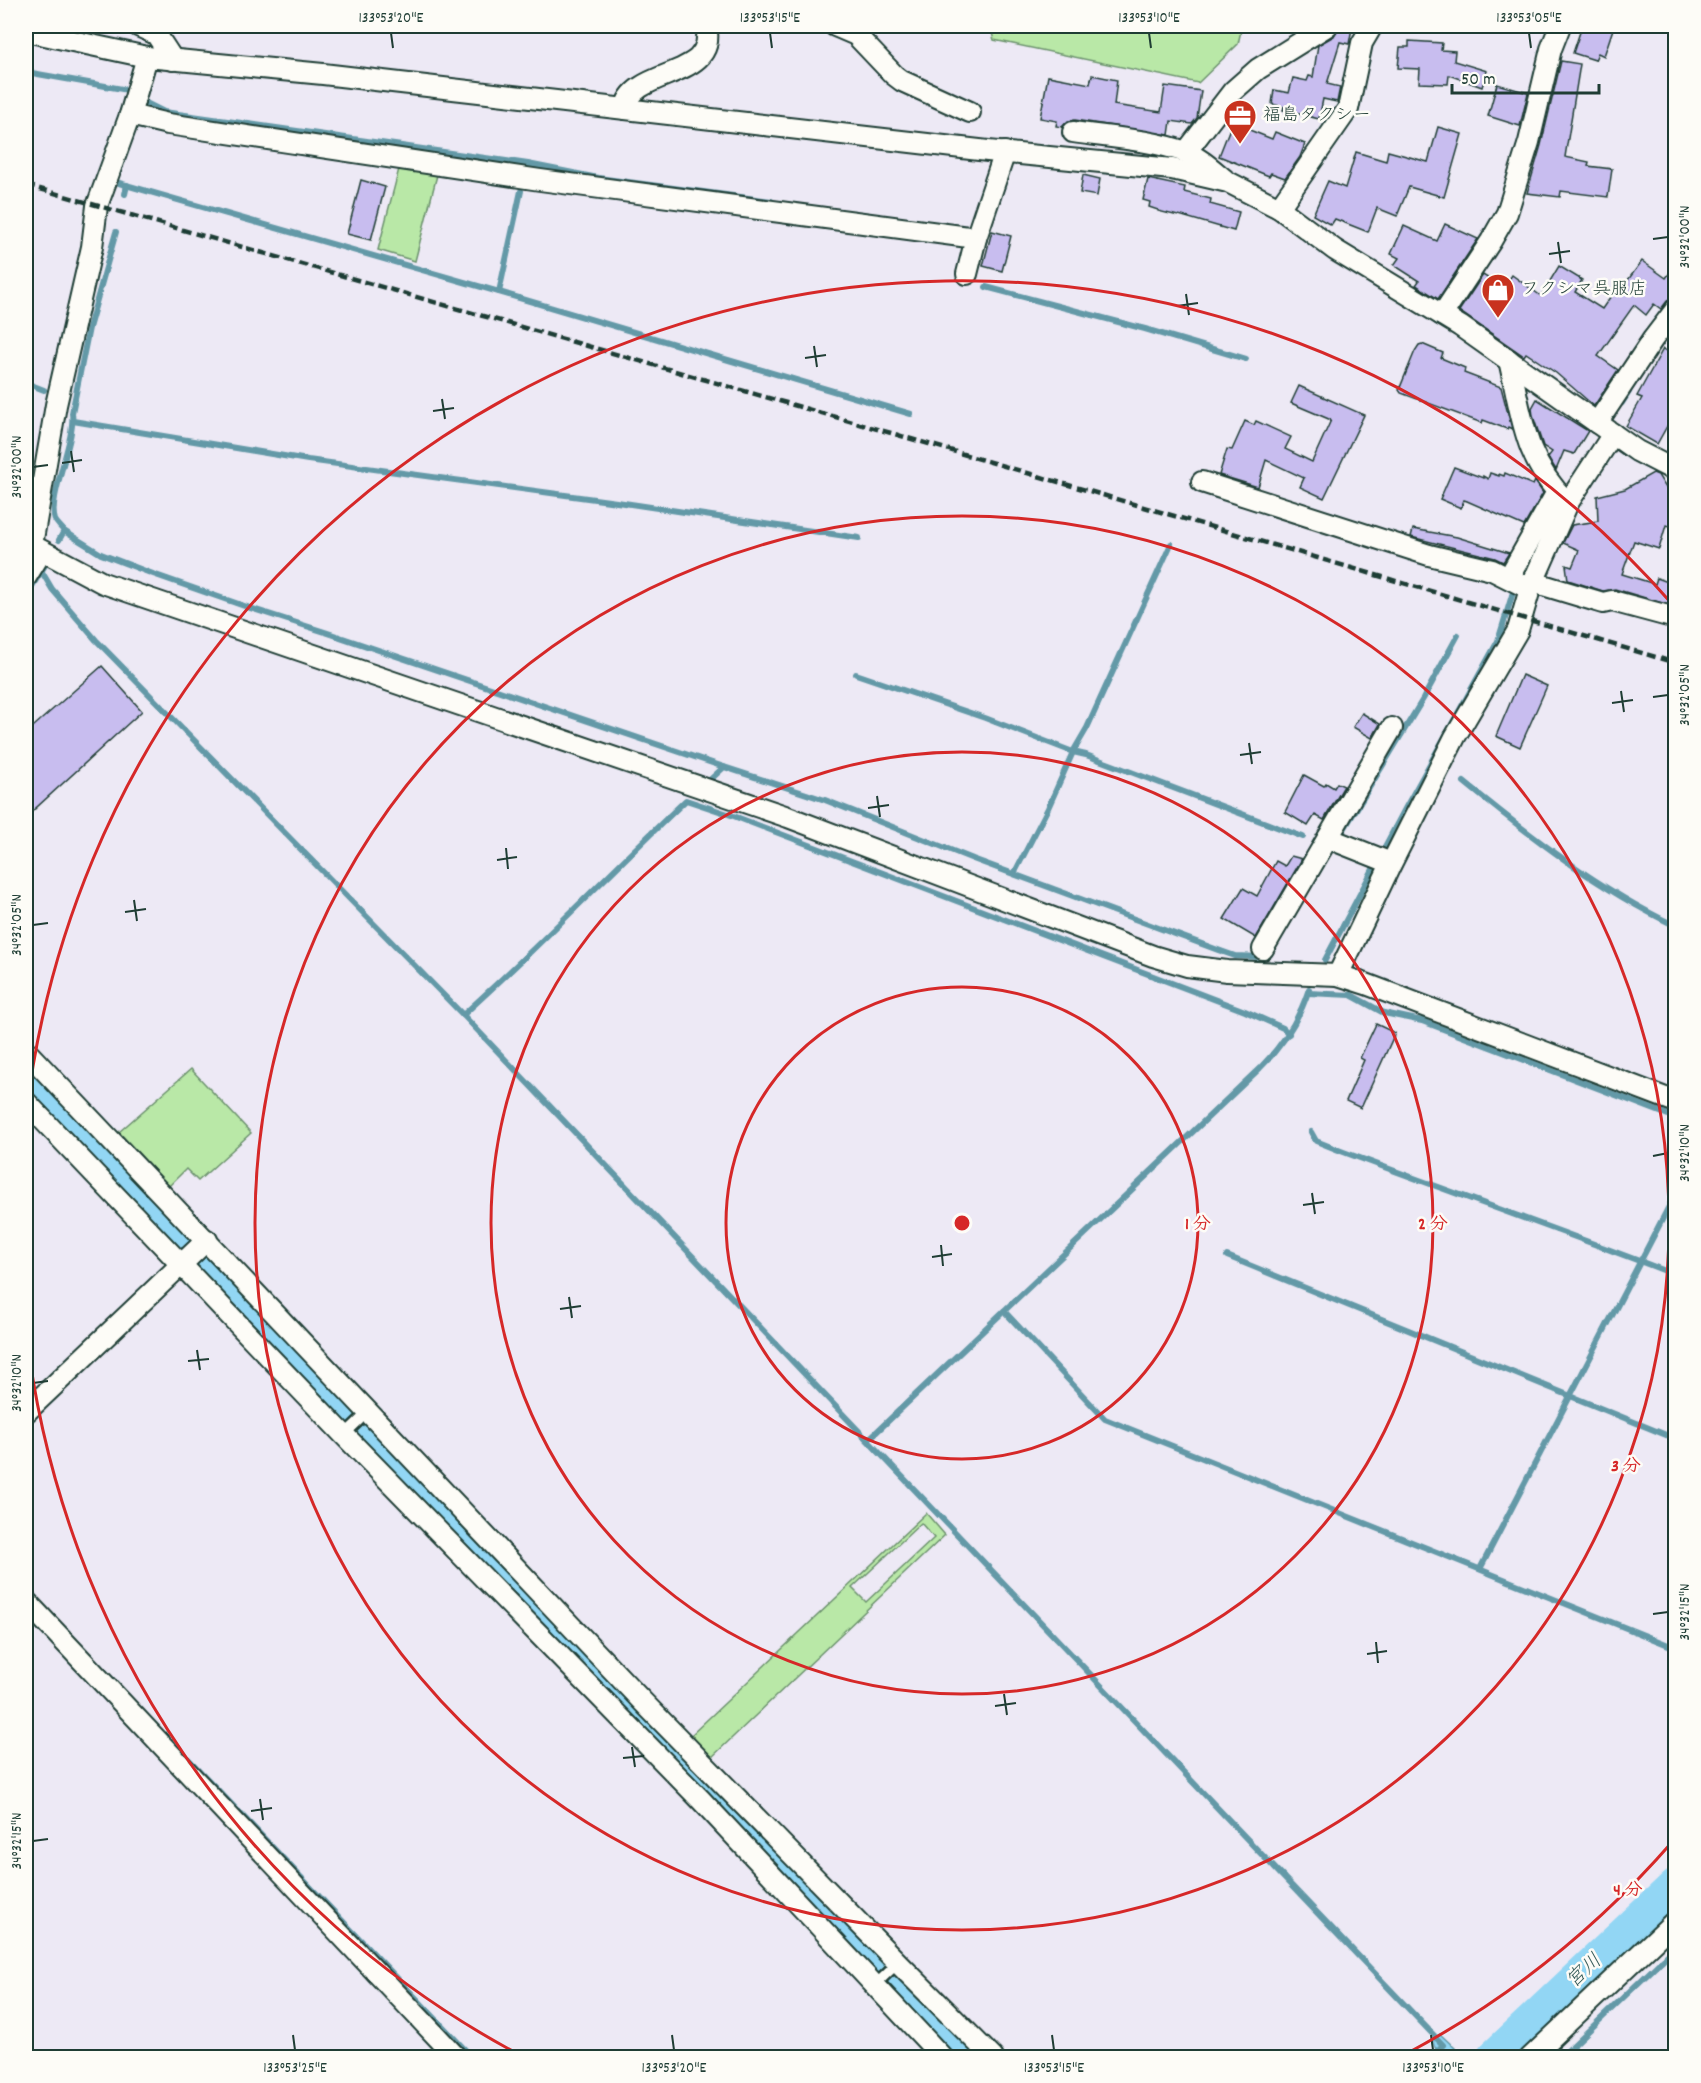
<svg xmlns="http://www.w3.org/2000/svg" width="1701" height="2083" viewBox="0 0 1701 2083" font-family="Dekko,'Klee One',sans-serif">
	<style>
		.green { fill: #b9e8a7; stroke: #6c926e; stroke-width: 1.5; fill-rule: evenodd }
		.water { fill: #92d6f4; stroke: #6499a7; stroke-width: 1.5 }
		.lines { fill: none; stroke-linecap: round; stroke-linejoin: round }
		.stream { stroke: #6499a7; stroke-width: 6 }
		.river { stroke: #92d6f4; stroke-width: 36 }
		.building { fill: #c8bdef; stroke: #1f3d34; stroke-width: 1.5 }
		.lane-casing { stroke: #1f3d34; stroke-width: 14 }
		.street-casing { stroke: #1f3d34; stroke-width: 24 }
		.lane { stroke: #fdfcf7; stroke-width: 9 }
		.street { stroke: #fdfcf7; stroke-width: 20 }
		.rail { stroke: #1f3d34; stroke-width: 4.5; stroke-dasharray: 9 4.5; stroke-linecap: butt }
		.ticks { fill: none; stroke: #1f3d34; stroke-width: 2 }
		.ring { fill: none; stroke: #d62828; stroke-width: 3 }
		.labels { text-anchor: middle; dominant-baseline: central; stroke-width: 5; stroke-linejoin: round; paint-order: stroke }
		.poi-label { font-size: 18px; fill: #1f3d34; stroke: #fdfcf7; text-anchor: start }
		.water-label { font-size: 20px; font-style: italic; fill: #365c5a; stroke: #fdfcf7 }
		.centre { fill: #d62828; stroke: #fdfcf7; stroke-width: 3 }
		.ring-label { font-size: 18px; text-anchor: middle; font-weight: bold; fill: #d62828; stroke: #fdfcf7; stroke-width: 5; stroke-linejoin: round; paint-order: stroke }
		.neatline { fill: none; stroke: #1f3d34; stroke-width: 2 }
		.ticks-label { font-size: 15px; text-anchor: middle; fill: #1f3d34 }
	</style>
	<rect width="100%" height="100%" fill="#ede9f5"/>
	<filter id="ink" filterUnits="userSpaceOnUse"><feTurbulence type="fractalNoise" baseFrequency=".0167" numOctaves="2"/><feDisplacementMap in="SourceGraphic" scale="12" xChannelSelector="R" yChannelSelector="G"/><feConvolveMatrix kernelMatrix="1 2 1 2 8 2 1 2 1" color-interpolation-filters="sRGB"/></filter>
	<g filter="url(#ink)">
		<!-- green -->
		<g class="green">
			<path d="M990,26H1242L1238,44L1198,83L994,40Z"/>
			<path d="M400,165L438,171L415,261L378,250Z"/>
			<path d="M191,1069L251,1133L198,1181L186,1169L169,1186L119,1132Z"/>
			<path d="M926,1513L945,1535L711,1758L691,1735ZM921,1523L934,1538L866,1602L852,1588Z"/>
		</g>
		<!-- water -->
		<path class="water" d="M1440,2034L1455,2048L1448,2055C1439,2053 1434,2050 1433,2041Z"/>
		<g class="lines">
			<!-- stream -->
			<g class="stream">
				<path d="M26,70L32,73L128,90L148,104L164,112L528,164L598,178L771,201"/>
				<path d="M119,183L499,292L911,414"/>
				<path d="M125,194L127,185"/>
				<path d="M986,287L1145,329L1246,359"/>
				<path d="M499,292L521,191"/>
				<path d="M26,383L44,390"/>
				<path d="M1622,403L1629,392"/>
				<path d="M73,421L308,460L624,503L859,538"/>
				<path d="M64,531L101,554L153,574L250,608L328,633L724,767"/>
				<path d="M59,540L64,531C61,527 57,524 55,520C47,498 76,440 72,413L89,328L116,232"/>
				<path d="M42,572L52,589L96,640L463,1015L1443,2045L1430,2058"/>
				<path d="M26,596L44,567"/>
				<path d="M856,674L985,718L1073,752L1086,755L1303,837"/>
				<path d="M711,779L724,767L825,800L973,859L1218,950L1235,956L1263,957"/>
				<path d="M1464,782C1530,836 1598,889 1676,926"/>
				<path d="M1343,831L1423,699L1458,635"/>
				<path d="M1014,874L1048,808L1073,752L1087,728L1171,544"/>
				<path d="M1325,960L1406,807L1498,641L1514,589L1524,576L1536,551"/>
				<path d="M1308,993L1351,995L1384,1013L1422,1021L1676,1118"/>
				<path d="M463,1015C540,946 611,871 686,800L731,815L1245,1011L1283,1028L1289,1034"/>
				<path d="M1311,1132L1316,1141L1341,1151C1453,1193 1565,1232 1676,1275"/>
				<path d="M1227,1256L1676,1439"/>
				<path d="M1004,1311L1105,1419L1676,1648"/>
				<path d="M868,1440L1260,1068C1283,1045 1299,1020 1309,989"/>
				<path d="M1480,1569L1676,1193"/>
				<path d="M26,1588L34,1597"/>
				<path d="M175,1745L473,2058"/>
				<path d="M1560,2058L1676,1947"/>
			</g>
			<!-- river -->
			<g class="river">
				<path d="M26,1076L966,2058"/>
				<path d="M1494,2058L1676,1886"/>
			</g>
		</g>
		<!-- building -->
		<g class="building">
			<path d="M1339,26L1352,28L1349,44L1340,42L1327,84L1340,87L1337,102L1323,99L1319,119L1283,110L1284,107L1272,104L1274,90L1289,93L1293,78L1307,81L1309,76L1313,77L1318,45L1334,36Z"/>
			<path d="M1582,26H1614L1604,56L1598,53L1595,60L1573,53Z"/>
			<path d="M1409,41L1442,43L1441,50L1455,51L1454,61L1487,71L1482,87L1449,75L1448,84L1419,83L1420,69L1398,68L1400,47H1409Z"/>
			<path d="M1561,61L1580,64L1565,157L1589,162L1588,166L1612,169L1608,197L1561,191L1560,197L1527,193L1541,145Z"/>
			<path d="M1092,75L1117,80L1114,105L1161,112L1165,86L1201,91L1197,118L1192,124L1171,121L1169,135L1075,120L1068,121L1062,127L1056,126L1057,121L1040,118L1048,76L1090,84Z"/>
			<path d="M1497,84L1528,93L1520,126L1488,116Z"/>
			<path d="M1232,123L1272,139L1275,132L1305,144L1300,157L1285,178L1271,173L1269,176L1219,156Z"/>
			<path d="M1438,127L1462,134L1444,197L1409,187L1397,216L1377,208L1368,232L1335,219L1331,225L1313,215L1328,181L1345,188L1356,152L1386,161L1388,151L1428,162Z"/>
			<path d="M1083,175L1100,179L1097,196L1080,193Z"/>
			<path d="M1148,179L1185,187L1184,192L1211,199L1210,204L1239,212L1234,231L1179,215L1178,216L1158,211V210L1149,207L1150,202L1143,200Z"/>
			<path d="M361,180L385,187L371,240L347,234Z"/>
			<path d="M1445,224L1478,239L1438,299L1416,285L1419,281L1394,265L1399,258L1391,254L1404,226L1437,241Z"/>
			<path d="M992,231L1011,236L1002,271L983,266Z"/>
			<path d="M1642,261L1666,278L1676,264V297L1667,301L1661,309L1654,304L1646,315L1634,305L1598,356L1618,370L1594,406L1556,373L1526,353L1524,356L1459,311L1483,275L1503,288L1512,275L1541,296L1559,266L1582,280L1575,292L1602,309L1621,281L1625,284Z"/>
			<path d="M1422,344L1443,353L1441,358L1465,368L1464,373L1501,387L1512,429L1508,427L1507,429L1483,420L1482,423L1401,393L1399,390L1415,351L1419,345Z"/>
			<path d="M1663,349L1676,356V410L1657,444L1626,426L1642,398L1637,396Z"/>
			<path d="M1299,386L1364,415L1324,498L1300,487L1304,478L1266,460L1258,487L1219,475L1227,449L1232,450L1245,421L1254,425L1256,421L1291,437L1285,449L1312,462L1331,420L1291,403Z"/>
			<path d="M1537,399L1588,431L1574,454L1564,451L1556,470L1548,457L1552,452L1543,446L1533,416L1532,408Z"/>
			<path d="M1454,467L1483,478V476L1488,479L1490,473L1499,476V474L1504,476L1505,473L1533,485L1535,481L1543,493L1524,526L1467,501L1464,500L1461,508L1440,499Z"/>
			<path d="M1653,473L1658,475L1676,504V527L1666,525L1659,549L1634,541L1622,574L1655,584L1657,578L1676,585V607L1615,589L1603,591L1568,580L1566,565L1572,567L1579,550L1563,543L1572,525L1598,521L1597,496L1625,489Z"/>
			<path d="M1413,529L1457,537L1509,553L1503,562L1495,558L1411,537Z"/>
			<path d="M102,666L142,711L26,817V733Z"/>
			<path d="M1522,675L1547,686L1520,747L1496,736Z"/>
			<path d="M1362,713L1380,724L1372,738L1353,727Z"/>
			<path d="M1304,775L1324,786L1326,783L1334,788L1337,783L1344,786L1324,820L1315,815L1308,826L1285,812Z"/>
			<path d="M1291,856L1302,859L1256,938L1224,919L1243,888L1257,896L1276,861L1285,866Z"/>
			<path d="M1376,1024L1395,1033L1361,1108L1346,1101L1364,1060L1360,1058Z"/>
		</g>
		<g class="lines">
			<!-- lane casing -->
			<g class="lane-casing">
				<g id="lane">
					<path d="M344,1435L368,1412"/>
					<path d="M875,1985L898,1963"/>
				</g>
			</g>
			<!-- street casing -->
			<g class="street-casing">
				<g id="street">
					<path d="M138,26L156,34L173,60"/>
					<path d="M835,26L856,35L894,75L902,81L970,112"/>
					<path d="M26,31L147,57L323,74L988,151L1172,169L1228,182L1279,208L1335,250L1460,326L1637,451L1676,471"/>
					<path d="M625,109C633,66 719,81 706,26"/>
					<path d="M130,115L168,124L540,180L976,238"/>
					<path d="M1073,132C1107,137 1153,140 1185,152C1199,157 1212,169 1224,179"/>
					<path d="M1186,152L1233,91L1258,69L1327,26"/>
					<path d="M1279,208L1348,109L1362,43L1372,26"/>
					<path d="M967,274L976,238L1005,152"/>
					<path d="M1442,315L1491,241L1507,213L1529,142L1551,49L1560,26"/>
					<path d="M1509,360C1522,416 1524,461 1568,503"/>
					<path d="M1597,423L1653,339L1676,309"/>
					<path d="M1202,482L1429,555L1492,570L1530,589"/>
					<path d="M26,542L103,583L788,817L1153,956L1187,966L1227,971L1338,975L1366,984L1676,1102"/>
					<path d="M32,545L56,405L92,247L97,206L130,115L147,57"/>
					<path d="M26,577L42,551"/>
					<path d="M1509,577L1557,492"/>
					<path d="M1533,582L1603,603L1612,601L1668,616"/>
					<path d="M1328,838L1391,863"/>
					<path d="M1263,949L1392,728"/>
					<path d="M1338,975L1390,866L1455,737L1518,630L1530,589L1568,503L1613,434"/>
					<path d="M26,1051L643,1702L898,1963L993,2058"/>
					<path d="M26,1102L344,1435L701,1800L943,2058"/>
					<path d="M26,1412L207,1240"/>
					<path d="M26,1601L457,2058"/>
					<path d="M1530,2058L1676,1920"/>
				</g>
			</g>
			<!-- lane -->
			<use href="#lane" class="lane"/>
			<!-- street -->
			<use href="#street" class="street"/>
			<!-- rail -->
			<path class="rail" d="M26,185L898,435L1676,663"/>
		</g>
	</g>
	<!-- ticks -->
	<path class="ticks" d="M391,33L393,48M770,33L772,48M1149,33L1151,48M1529,33L1531,48M1653,239L1668,237M1558,242L1561,263M1549,254L1570,251M1186,294L1189,315M1177,306L1198,303M814,346L817,367M805,358L826,355M442,399L445,419M433,411L454,408M71,451L74,472M62,463L82,460M33,467L48,465M1621,691L1624,712M1653,697L1668,695M1612,703L1633,700M1249,743L1252,764M1240,755L1261,752M877,796L880,817M868,808L889,805M506,848L508,869M497,860L517,857M134,900L137,921M125,912L146,909M33,925L48,923M1653,1156L1668,1153M1312,1193L1315,1214M1303,1205L1324,1202M941,1245L943,1266M932,1257L952,1254M569,1297L572,1318M560,1309L581,1306M197,1350L200,1370M188,1361L209,1359M33,1383L48,1381M1653,1614L1668,1612M1376,1642L1378,1663M1367,1654L1387,1651M1004,1694L1007,1715M995,1706L1016,1703M632,1747L635,1767M623,1758L644,1756M260,1799L263,1820M251,1811L272,1808M33,1841L48,1839M293,2035L295,2050M672,2035L674,2050M1052,2035L1054,2050M1431,2035L1433,2050"/>
	<!-- distance rings -->
	<g class="ring">
		<circle cx="962" cy="1223" r="236"/>
		<circle cx="962" cy="1223" r="471"/>
		<circle cx="962" cy="1223" r="707"/>
		<path d="M1673 1841A942 942 0 0 1 1404 2055M520 2055A942 942 0 0 1 26 1330M26 1116A942 942 0 0 1 1673 605"/>
	</g>
	<!-- icons -->
	<defs>
		<g id="office-pin" transform="scale(1.725)"><path d="M0 17L-7.5 6A9.5 9.5 0 1 1 7.5 6Z" fill="#c8321e" stroke="#fdfcf7"/><path d="M-6-3h4V-5.5h4V-3h4V5H-6ZM-1-4.5V-3h2v-1.5ZM-6 0V1H6V0Z" fill="#fff"/></g>
		<g id="shop-pin" transform="scale(1.725)"><path d="M0 17L-7.5 6A9.5 9.5 0 1 1 7.5 6Z" fill="#c8321e" stroke="#fdfcf7"/><path d="M-5-2.5h2.3a2.7 3.5 0 0 1 5.4 0H5L5.5 6h-11ZM-1.5-2.5h3a1.5 2.3 0 0 0-3 0Z" fill="#fff"/></g>
	</defs>
	<g fill-rule="evenodd">
		<use href="#office-pin" x="1240" y="116"/>
		<use href="#shop-pin" x="1498" y="290"/>
	</g>
	<g class="labels">
		<!-- poi labels -->
		<g class="poi-label">
			<text x="1263" y="116">福島タクシー</text>
			<text x="1521" y="290">フクシマ呉服店</text>
		</g>
		<!-- water labels -->
		<g class="water-label">
			<text transform="translate(1585 1972) rotate(-43)">宮川</text>
		</g>
	</g>
	<circle cx="962" cy="1223" r="9" class="centre"/>
	<g class="ring-label">
		<text x="1198" y="1229">1 分</text>
		<text x="1433" y="1229">2 分</text>
		<text x="1626" y="1471">3 分</text>
		<text x="1628" y="1895">4 分</text>
	</g>
	<!-- margin -->
	<rect width="1701" height="2083" fill="none" stroke="#fdfcf7" stroke-width="66"/>
	<!-- scale -->
	<path d="M1452 84v9h147v-9" fill="none" stroke="#1f3d34" stroke-width="3"/>
	<text x="1461" y="84" font-size="18" fill="#1f3d34" stroke="#fdfcf7" stroke-width="4.5" paint-order="stroke">50 m</text>
	<rect x="33" y="33" width="1635" height="2017" class="neatline"/>
	<g class="ticks-label">
		<text x="391" y="22">133°53'20"E</text>
		<text x="770" y="22">133°53'15"E</text>
		<text x="1149" y="22">133°53'10"E</text>
		<text x="1529" y="22">133°53'05"E</text>
		<text transform="translate(1684 237) rotate(-90)" y="5">34°32'00"N</text>
		<text transform="translate(16 467) rotate(-90)" y="5">34°32'00"N</text>
		<text transform="translate(1684 695) rotate(-90)" y="5">34°32'05"N</text>
		<text transform="translate(16 925) rotate(-90)" y="5">34°32'05"N</text>
		<text transform="translate(1684 1153) rotate(-90)" y="5">34°32'10"N</text>
		<text transform="translate(16 1383) rotate(-90)" y="5">34°32'10"N</text>
		<text transform="translate(1684 1612) rotate(-90)" y="5">34°32'15"N</text>
		<text transform="translate(16 1841) rotate(-90)" y="5">34°32'15"N</text>
		<text x="295" y="2072">133°53'25"E</text>
		<text x="674" y="2072">133°53'20"E</text>
		<text x="1054" y="2072">133°53'15"E</text>
		<text x="1433" y="2072">133°53'10"E</text>
	</g>
</svg>
